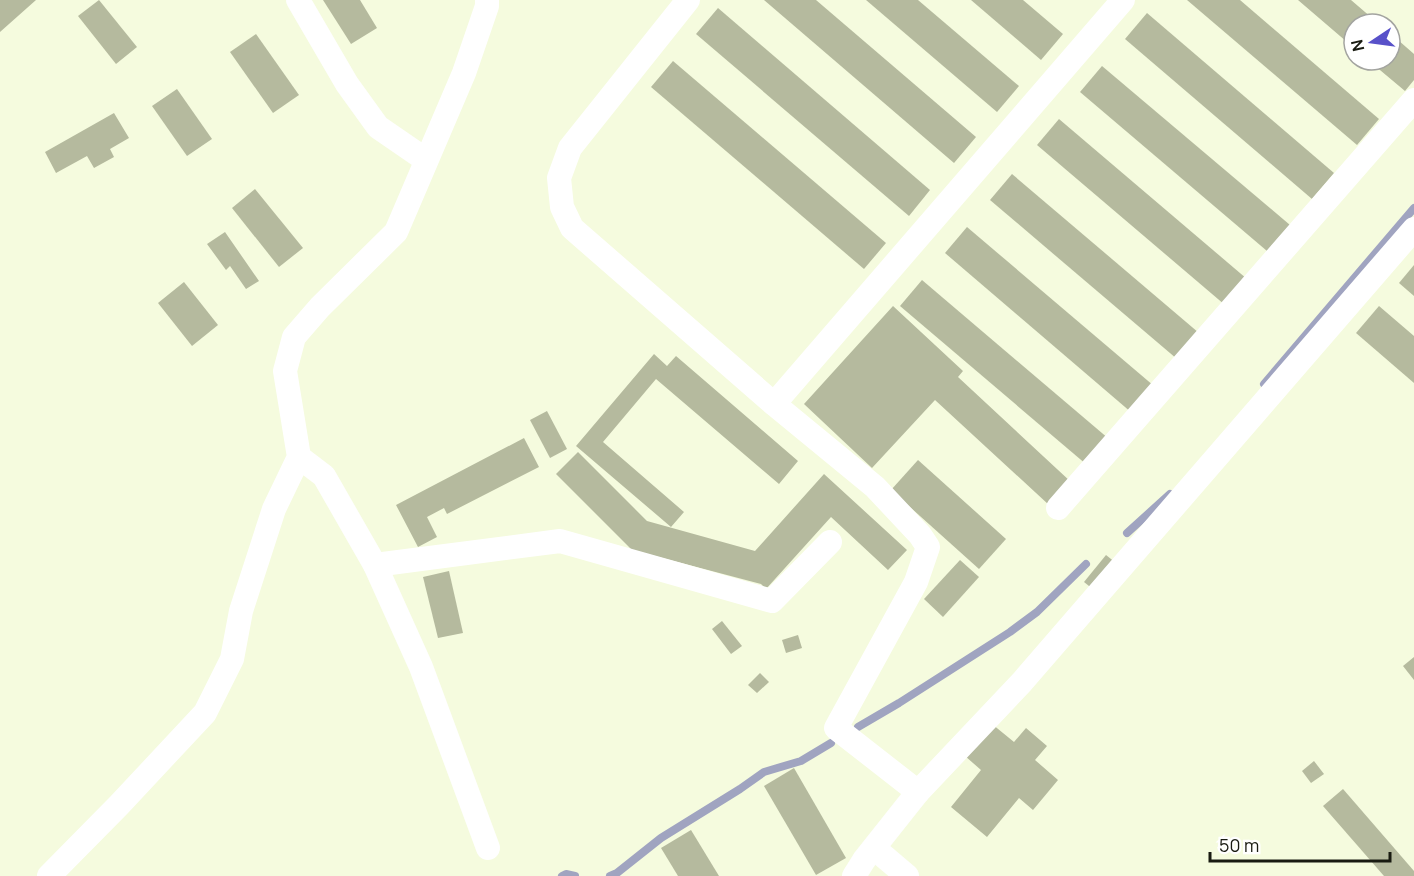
<svg xmlns="http://www.w3.org/2000/svg" width="1414" height="876" viewBox="0 0 1414 876" font-family="Manrope,sans-serif">
	<style>
		.lines { fill: none; stroke-linecap: round; stroke-linejoin: round }
		.stream { stroke: #a0a4c0; stroke-width: 8 }
		.building { fill: #b5ba9e }
		.minor { stroke: #fff; stroke-width: 24 }
	</style>
	<rect width="100%" height="100%" fill="#f5fbde"/>
	<g class="lines">
		<!-- stream -->
		<g class="stream">
			<path d="M1264,384L1414,208"/>
			<path d="M1127,533L1170,494"/>
			<path d="M858,727L899,703L1010,632L1037,612L1086,564"/>
			<path d="M562,876L566,874L575,876"/>
			<path d="M610,876L617,873L661,838L740,789L764,772L801,761L831,743"/>
		</g>
	</g>
	<!-- building -->
	<g class="building">
		<path d="M0,0H36L0,32Z"/>
		<path d="M99,0L137,47L116,64L78,16Z"/>
		<path d="M323,0H360L377,28L351,44Z"/>
		<path d="M764,0H816L976,137L954,163Z"/>
		<path d="M866,0H918L1019,86L997,112Z"/>
		<path d="M971,0H1023L1063,34L1041,60Z"/>
		<path d="M1187,0H1240L1379,119L1357,145Z"/>
		<path d="M1298,0H1351L1379,24H1354V48Z"/>
		<path d="M718,8L930,190L909,216L696,34Z"/>
		<path d="M1147,13L1334,173L1312,199L1125,39Z"/>
		<path d="M1390,33L1414,54V80L1405,91L1368,60H1390Z"/>
		<path d="M256,34L299,95L273,113L230,52Z"/>
		<path d="M673,61L886,243L864,269L651,87Z"/>
		<path d="M1102,66L1290,225L1267,251L1080,92Z"/>
		<path d="M177,89L212,139L187,156L152,106Z"/>
		<path d="M114,113L129,138L110,149L114,157L94,168L87,156L56,173L45,152Z"/>
		<path d="M1059,119L1247,279L1225,305L1037,145Z"/>
		<path d="M1012,174L1199,333L1177,359L990,200Z"/>
		<path d="M255,189L303,248L279,267L232,208Z"/>
		<path d="M967,227L1154,386L1132,413L945,253Z"/>
		<path d="M225,232L259,281L246,289L230,266L226,270L207,244Z"/>
		<path d="M1414,265V296L1399,283Z"/>
		<path d="M922,280L1109,439L1087,465L900,306Z"/>
		<path d="M184,282L218,325L192,346L158,303Z"/>
		<path d="M893,306L963,371L958,377L1071,482L1049,505L935,400L872,468L804,404Z"/>
		<path d="M1379,306L1414,336V383L1356,333Z"/>
		<path d="M654,354L667,366L676,356L798,461L779,484L656,379L603,442L684,512L671,527L576,446Z"/>
		<path d="M547,411L567,449L550,458L530,420Z"/>
		<path d="M524,438L539,467L447,514L444,508L427,517L437,537L418,547L396,505Z"/>
		<path d="M578,452L647,521L755,551L824,474L907,550L888,570L831,517L766,589L761,584L632,550L556,474Z"/>
		<path d="M918,460L1006,539L979,569L891,490Z"/>
		<path d="M1106,555L1116,563L1094,590L1084,582Z"/>
		<path d="M960,560L979,577L943,617L924,599Z"/>
		<path d="M449,571L463,633L438,638L423,577Z"/>
		<path d="M722,621L742,646L731,654L712,629Z"/>
		<path d="M798,635L802,648L786,653L782,640Z"/>
		<path d="M1414,657V680L1403,666Z"/>
		<path d="M760,673L769,682L757,693L748,685Z"/>
		<path d="M992,724L1014,742L1026,728L1047,746L1035,760L1058,780L1033,810L1019,798L987,837L951,807L981,770L965,756Z"/>
		<path d="M1314,761L1324,774L1311,783L1302,771Z"/>
		<path d="M794,768L846,858L816,875L764,786Z"/>
		<path d="M1343,789L1414,871V876H1384L1323,806Z"/>
		<path d="M691,830L719,876H678L661,848Z"/>
	</g>
	<g class="lines">
		<!-- minor -->
		<g class="minor">
			<path d="M298,0L347,84L378,127L426,160"/>
			<path d="M688,0L570,148L559,178L562,207L572,228L774,404L875,487L920,535L928,547L916,582L836,728L918,792L1022,682L1414,229"/>
			<path d="M774,404L1123,0"/>
			<path d="M299,457L324,476L375,565L421,667L488,848"/>
			<path d="M1058,508L1414,100"/>
			<path d="M375,565L560,541L772,601L830,542"/>
			<path d="M874,848L907,876"/>
			<path d="M49,876L119,805L205,713L232,659L241,611L274,509L299,457L285,371L294,337L320,307L396,232L464,73L487,6V0"/>
			<path d="M854,876L864,860L918,792"/>
		</g>
	</g>
	<!-- north arrow -->
	<g transform="translate(1372 42) rotate(257)"><circle r="28" fill="#ffffff" stroke="#a3a4a0" stroke-width="1.5"/>
	<path d="M0-4.5L10 22L0 15L-10 22Z" fill="#5851c9"/>
	<text y="-9" font-size="16" font-weight="bold" text-anchor="middle" fill="#191b11">N</text>
	</g>
	<!-- scale -->
	<path d="M1210 852v9h180v-9" fill="none" stroke="#191b11" stroke-width="3"/>
	<text x="1219" y="852" font-size="18" fill="#191b11" stroke="#ffffff" stroke-width="4.5" paint-order="stroke">50 m</text>
</svg>
